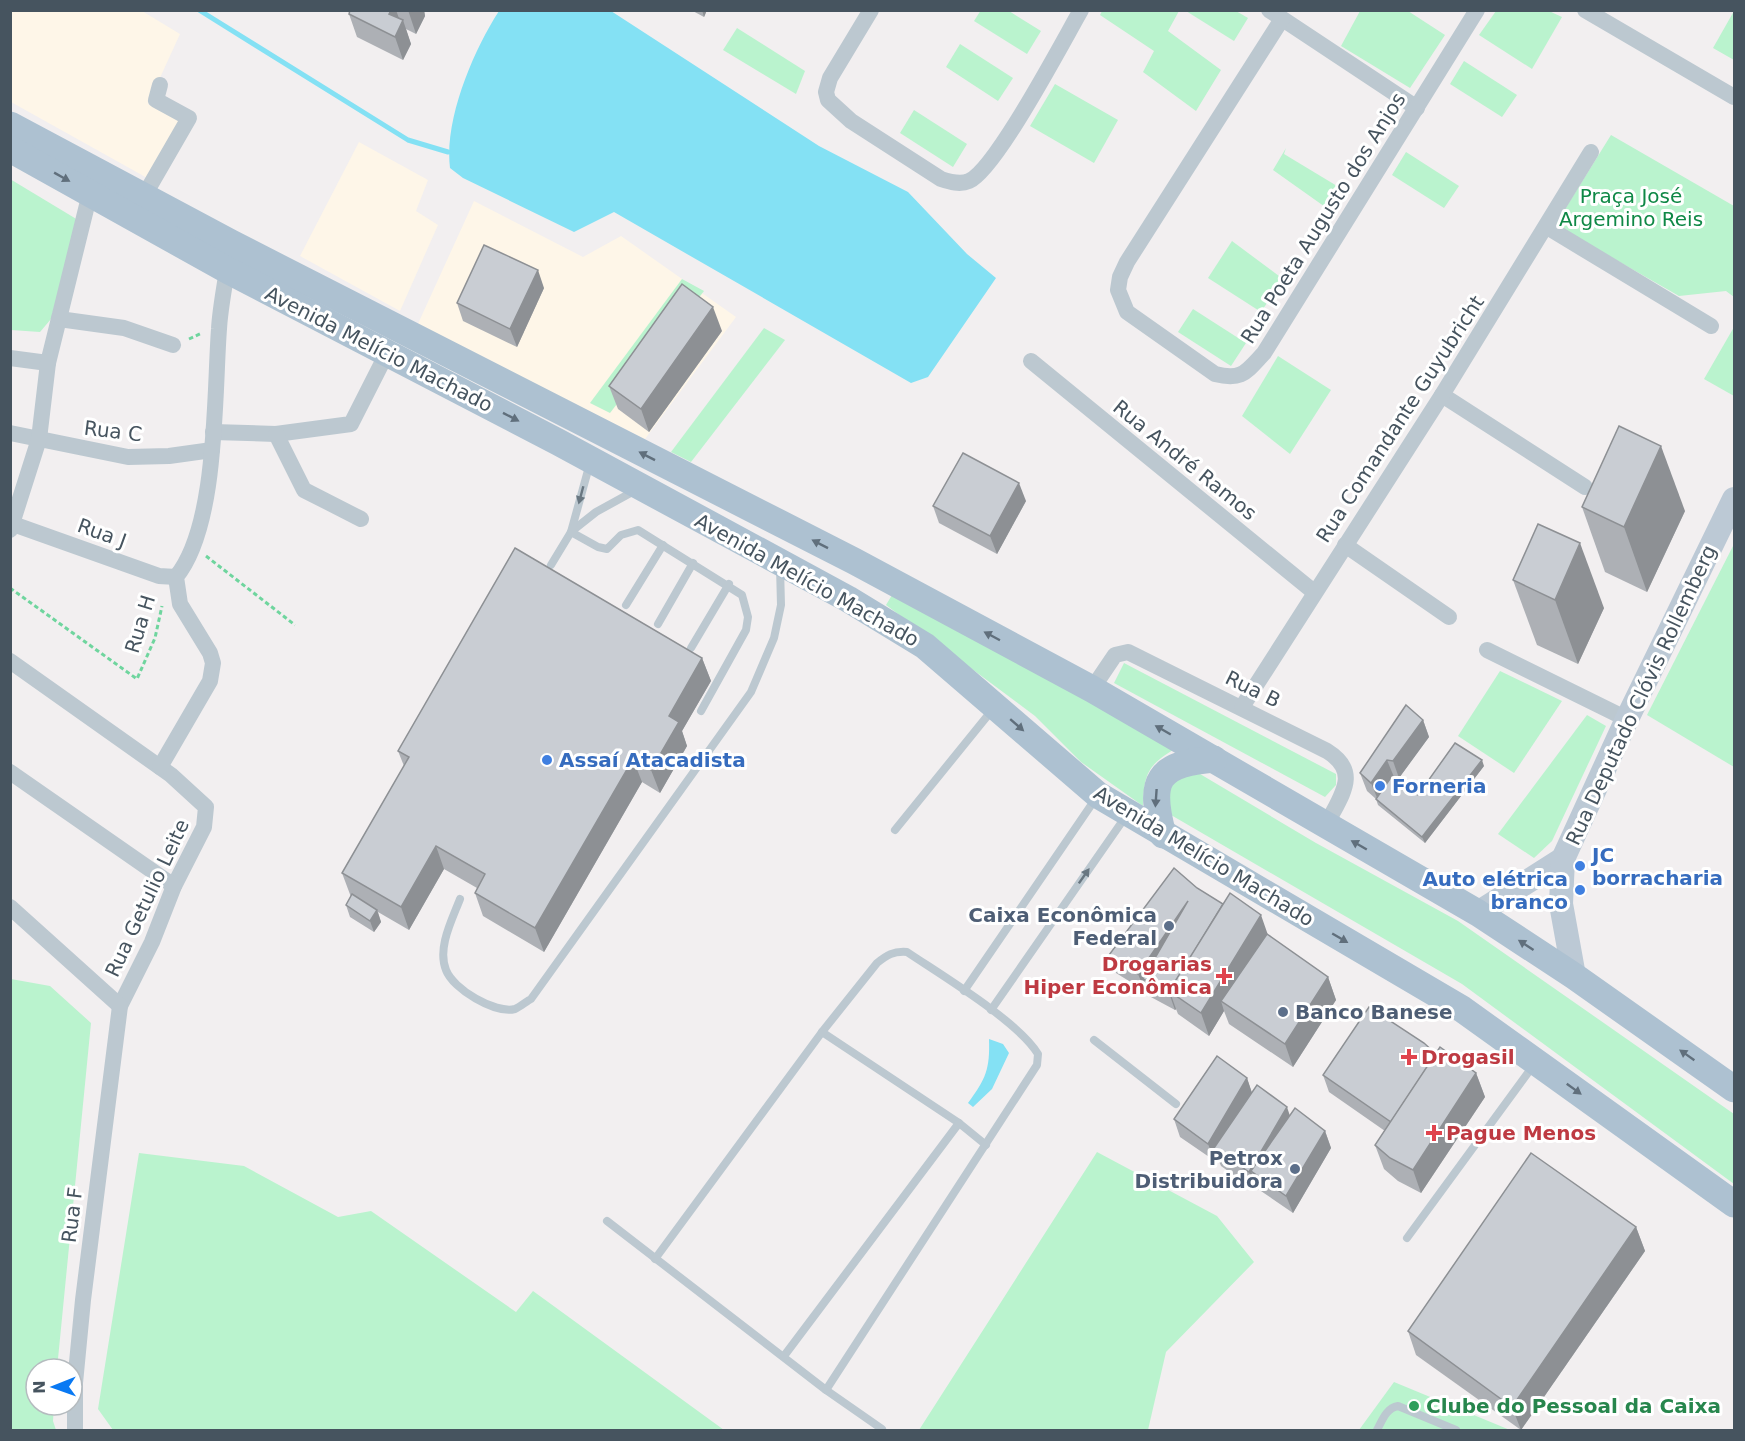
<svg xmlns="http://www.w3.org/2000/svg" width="1745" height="1441" viewBox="0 0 1745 1441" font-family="'DejaVu Sans',sans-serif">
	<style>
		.commercial { fill: #fef6e8 }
		.green { fill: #baf3ce }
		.water { fill: #84e1f4 }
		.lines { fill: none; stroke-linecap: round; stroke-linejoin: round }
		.stream { stroke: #84e1f4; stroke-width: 5 }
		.path { stroke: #6fd59e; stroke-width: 3; stroke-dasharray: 4.5 3; stroke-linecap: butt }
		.lane { stroke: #bcc8d0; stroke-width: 8 }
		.street { stroke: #bcc8d0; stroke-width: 16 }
		.secondary { stroke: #bcc9d5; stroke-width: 24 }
		.primary { stroke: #adc1d1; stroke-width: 27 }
		.wall { fill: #adb0b5 }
		.shaded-wall { fill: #8d9094 }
		.building { fill: #c9cdd3; stroke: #8d9094; stroke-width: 1.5 }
		.oneway { fill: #606f7c }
		.oneway2 { fill: #697781 }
		.shop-dot { fill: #3f7fe0; stroke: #fff; stroke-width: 2 }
		.service-dot { fill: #5c6f8a; stroke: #fff; stroke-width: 2 }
		.health-dot { fill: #e0444e; stroke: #fff; stroke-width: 2 }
		.leisure-dot { fill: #2e9e5b; stroke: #fff; stroke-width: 2 }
		.labels { text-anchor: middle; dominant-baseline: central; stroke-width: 6; stroke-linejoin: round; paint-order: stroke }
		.park-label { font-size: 20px; fill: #0f8846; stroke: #fff }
		.street-label { font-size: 20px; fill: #46545f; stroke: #fff }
		.shop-label { font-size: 20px; font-weight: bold; fill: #366cbe; stroke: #fff; text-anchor: start }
		.service-label { font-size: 20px; font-weight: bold; fill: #4e5e75; stroke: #fff; text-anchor: end }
		.health-label { font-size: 20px; font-weight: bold; fill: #be3a42; stroke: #fff; text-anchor: start }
		.leisure-label { font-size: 20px; font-weight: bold; fill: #27864d; stroke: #fff; text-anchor: start }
	</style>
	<rect width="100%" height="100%" fill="#f2eff0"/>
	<!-- commercial -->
	<g class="commercial">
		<path d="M11,11H142L180,34L148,104L180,120L149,179L11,102Z"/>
		<path d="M359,142L428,180L416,211L438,225L400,311L300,256Z"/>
		<path d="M474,201L583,257L621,236L736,317L645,439L417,326Z"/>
	</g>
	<!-- green -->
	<g class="green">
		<path d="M981,10L1009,11L1041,31L1027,54L974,21Z"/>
		<path d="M1102,11H1179L1168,31L1221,70L1196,111L1143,72L1154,51L1100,15Z"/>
		<path d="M1186,11H1236L1248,18L1234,41Z"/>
		<path d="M1360,11H1408L1445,35L1410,88L1341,46Z"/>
		<path d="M1496,11H1549L1562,17L1532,69L1479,35Z"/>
		<path d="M1734,11V60L1713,48Z"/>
		<path d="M737,28L805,71L796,94L723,50Z"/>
		<path d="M960,44L1013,78L998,101L946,67Z"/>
		<path d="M1464,61L1517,95L1502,117L1450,84Z"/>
		<path d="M1055,84L1118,120L1094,163L1030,126Z"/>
		<path d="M914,110L967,144L953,167L900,133Z"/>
		<path d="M1611,135L1734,206V297L1726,291L1679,296L1555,225Z"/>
		<path d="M1286,148L1284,154L1342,189L1328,209L1273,170Z"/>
		<path d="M1406,152L1459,186L1444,208L1392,175Z"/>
		<path d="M10,179L78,220L51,319L40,332L11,330Z"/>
		<path d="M1232,241L1283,279L1261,312L1208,278Z"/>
		<path d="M682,279L704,291L610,413L590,403Z"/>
		<path d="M1193,309L1246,343L1231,366L1178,332Z"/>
		<path d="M1734,327V396L1704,379Z"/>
		<path d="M764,328L785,340L691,462L671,452Z"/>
		<path d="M1278,356L1331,390L1290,454L1242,416Z"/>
		<path d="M1733,546L1734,547V767L1647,715Z"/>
		<path d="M892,595L1181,745C1150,764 1144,769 1143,806L1081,762L1035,716L886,605Z"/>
		<path d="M1124,663L1336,774V785L1325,797L1114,683Z"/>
		<path d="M1500,671L1562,701L1514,773L1458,736Z"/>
		<path d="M1587,715L1606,726L1552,841L1534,858L1498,834Z"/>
		<path d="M1195,771L1316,843L1458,921L1734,1114V1184L1462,984L1171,815L1164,802L1170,780Z"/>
		<path d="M11,979L50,986L91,1023L57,1369H36V1405H54L53,1421L56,1430H11Z"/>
		<path d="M1097,1152L1217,1216L1254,1262L1166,1352L1148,1430H919Z"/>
		<path d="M139,1153L244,1166L338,1217L371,1211L516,1312L533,1291L724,1430H113L98,1409Z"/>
		<path d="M1394,1382L1510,1430H1359Z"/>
	</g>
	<!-- water -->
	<g class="water">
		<path d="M499,11H611L819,146L908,192L967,254L996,278L928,377L911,383L614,212L574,232L463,178L450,168C444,120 473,51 499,11Z"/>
		<path d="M989,1039L1003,1044L1009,1053L992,1089L973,1107L968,1103C986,1079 990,1069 989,1039Z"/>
	</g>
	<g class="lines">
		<!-- stream -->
		<path class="stream" d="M199,10L408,140L448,152"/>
		<!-- path -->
		<g class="path">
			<path d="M189,339L202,333"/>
			<path d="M206,556L295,625"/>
			<path d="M10,588L137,679L155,638L162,606"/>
		</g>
		<!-- lane -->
		<g class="lane">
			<path d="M572,531L596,512L636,490"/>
			<path d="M571,532L598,547L607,549L621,535L638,530L742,595L748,617L746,630L701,711"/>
			<path d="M551,565L571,532L590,463"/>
			<path d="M626,605L663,545"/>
			<path d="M658,624L693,563"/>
			<path d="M691,648L729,584"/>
			<path d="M895,830L993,709"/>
			<path d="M460,899C452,920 437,948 446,970C453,989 495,1014 515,1009C520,1007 527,1001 531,999L751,692L774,638L781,605L780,567"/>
			<path d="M964,991L1096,798"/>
			<path d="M991,1010L1126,816"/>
			<path d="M822,1032L959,1123L986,1145"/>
			<path d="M1094,1040L1176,1104"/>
			<path d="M607,1221L826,1390L882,1429"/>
			<path d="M1407,1238L1533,1066"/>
			<path d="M655,1259L822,1032L877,963C887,955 893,951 907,952C941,975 1018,1021 1038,1054L1037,1065L826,1390"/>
			<path d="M784,1356L959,1123"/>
			<path d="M1377,1430C1382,1421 1386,1408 1398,1406L1456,1430"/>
		</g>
		<!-- street -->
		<g class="street">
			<path d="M871,10L830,78L826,92L828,100L851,121L941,179C950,182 960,185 969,181C996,169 1062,43 1081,10"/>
			<path d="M1269,10L1417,108"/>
			<path d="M1585,10L1734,97"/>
			<path d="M1282,19L1127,262L1120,277L1118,290L1127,312L1215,374C1242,381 1246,372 1264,353L1477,10"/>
			<path d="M144,196L189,118L156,100L160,85"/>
			<path d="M1547,227L1711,326"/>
			<path d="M59,319L124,328L173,345"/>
			<path d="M10,358L48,363L90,193"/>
			<path d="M1031,361L1314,592"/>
			<path d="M1442,395L1585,487"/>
			<path d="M213,432L276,434L351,424L387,353"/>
			<path d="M10,433L128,457L169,456L212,450"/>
			<path d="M276,434L304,490L361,519"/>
			<path d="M13,524L159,576L176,577"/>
			<path d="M10,530L39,439L48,363"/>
			<path d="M1345,545L1449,617"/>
			<path d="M1487,650L1627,719"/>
			<path d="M10,661L171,775L206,807L204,827L174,886L152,942L120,1006L83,1300L75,1383V1430"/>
			<path d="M1092,689L1115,655L1128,652L1327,751C1362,773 1340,796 1326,826"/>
			<path d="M1242,707L1442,395L1591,152"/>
			<path d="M160,767L210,681L213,663L210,653L180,604L176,577C218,526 214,395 219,329C220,310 224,290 227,270"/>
			<path d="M10,772L174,886"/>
			<path d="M10,907L120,1006"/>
		</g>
		<!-- secondary -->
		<g class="secondary">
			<path d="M1478,913L1563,859"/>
			<path d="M1574,976L1561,904L1563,859L1627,719L1734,499"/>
		</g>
		<!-- primary -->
		<g class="primary">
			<path d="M10,125L231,243L854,561L1092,689L1478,913L1574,976L1734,1089"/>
			<path d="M10,149L227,270L558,442L848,599L925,646L1098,795L1462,1009L1734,1204"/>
			<path d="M1163,835C1148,780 1157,764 1214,759"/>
		</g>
	</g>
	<!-- wall -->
	<g class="wall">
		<path d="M350,10H424L425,16L416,34L406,29L411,44L403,60L357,37L349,14Z"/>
		<path d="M691,10H707L704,17Z"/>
		<path d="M544,288L517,347L463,321L457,303Z"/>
		<path d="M722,331L649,432L618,409L609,386Z"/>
		<path d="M1026,501L997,554L939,523L933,506Z"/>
		<path d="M1582,507L1685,511L1647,592L1605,572Z"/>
		<path d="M1513,580L1604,608L1578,664L1537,645Z"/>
		<path d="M702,658L711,681L682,731L687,746L660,793L642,782L544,952L483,916L475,893L477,888L444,869L409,930L378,912L381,922L374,932L350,917L346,905L351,897L342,873L404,766L398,751Z"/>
		<path d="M1423,720L1429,737L1399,778L1394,777L1418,795L1484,766L1425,843L1378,805L1376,799L1367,791L1360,773Z"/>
		<path d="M1197,888L1268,935L1328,977L1336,1000L1293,1067L1229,1024L1224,1011L1209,1036L1178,1014L1176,1009L1175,1010L1149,996L1146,989L1145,991L1116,973L1109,955Z"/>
		<path d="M1436,1054L1476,1073L1485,1097L1421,1193L1398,1181L1384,1169L1375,1145L1385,1131L1329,1092L1323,1075Z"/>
		<path d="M1247,1078L1252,1093L1290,1116L1325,1131L1331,1148L1293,1213L1258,1189L1257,1187L1255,1190L1221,1166L1217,1157L1215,1161L1180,1137L1174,1119Z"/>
		<path d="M1636,1227L1645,1251L1521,1430L1416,1355L1408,1331Z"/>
	</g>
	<!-- shaded-wall -->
	<g class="shaded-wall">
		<path d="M391,10H396L401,24L403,20L411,44L403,60L395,37L389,14Z"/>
		<path d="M408,10H424L425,16L416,34Z"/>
		<path d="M702,10H707L704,17Z"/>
		<path d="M538,270L544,288L517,347L510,329Z"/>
		<path d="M713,307L722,331L649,432L641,409Z"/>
		<path d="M1661,446L1685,511L1647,592L1624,527Z"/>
		<path d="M1019,483L1026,501L997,554L990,536Z"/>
		<path d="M1580,543L1604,608L1578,664L1555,600Z"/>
		<path d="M702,658L711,681L682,731L687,746L660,793L651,770L669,716Z"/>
		<path d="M1423,720L1429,737L1399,778L1393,761Z"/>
		<path d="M633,759L642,782L544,952L535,928Z"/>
		<path d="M1387,760L1394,777L1378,800L1371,783Z"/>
		<path d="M1482,760L1484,766L1425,843L1422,837Z"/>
		<path d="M436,846L444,869L409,930L401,907Z"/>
		<path d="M1188,901L1143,979L1146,989L1145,991L1138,974Z"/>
		<path d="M377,910L381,922L374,932L370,921Z"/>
		<path d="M1261,915L1269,938L1221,1001L1224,1011L1209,1036L1201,1013Z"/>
		<path d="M1328,977L1336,1000L1293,1067L1285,1044Z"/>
		<path d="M1170,992L1176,1009L1175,1010L1169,993Z"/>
		<path d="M1476,1073L1485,1097L1421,1193L1413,1170Z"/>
		<path d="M1247,1078L1253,1096L1214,1148L1217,1157L1215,1161L1208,1144Z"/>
		<path d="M1287,1107L1293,1125L1251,1171L1257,1187L1255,1190L1249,1172Z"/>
		<path d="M1325,1131L1331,1148L1293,1213L1286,1196Z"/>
		<path d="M1636,1227L1645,1251L1521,1430L1512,1407Z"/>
	</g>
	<!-- building -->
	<g class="building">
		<path d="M350,10H391L389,14L403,20L395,37L349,14Z"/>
		<path d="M484,245L538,270L510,329L457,303Z"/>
		<path d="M682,284L713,307L641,409L609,386Z"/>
		<path d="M1619,426L1661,446L1624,527L1582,507Z"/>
		<path d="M963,453L1019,483L990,536L933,506Z"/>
		<path d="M1538,524L1580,543L1555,600L1513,580Z"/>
		<path d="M515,548L702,658L669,716L679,722L651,770L633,759L535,928L475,893L485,874L436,846L401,907L342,873L409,757L398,751Z"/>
		<path d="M1406,705L1423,720L1393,761L1387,760L1371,783L1360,773Z"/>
		<path d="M1455,743L1482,760L1422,837L1376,799L1392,776L1418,795Z"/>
		<path d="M1174,868L1197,888L1223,904L1169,993L1143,979L1188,901L1138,974L1109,955Z"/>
		<path d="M1230,893L1261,915L1201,1013L1169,991Z"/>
		<path d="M352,894L377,910L370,921L346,905Z"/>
		<path d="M1267,934L1328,977L1285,1044L1221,1001Z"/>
		<path d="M1369,1007L1424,1043L1436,1054L1391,1122L1323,1075Z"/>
		<path d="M1440,1047L1476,1073L1413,1170L1390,1158L1375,1145Z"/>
		<path d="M1217,1056L1247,1078L1208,1144L1174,1119Z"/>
		<path d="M1257,1085L1287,1107L1249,1172L1214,1148Z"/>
		<path d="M1295,1108L1325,1131L1286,1196L1251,1171Z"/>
		<path d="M1531,1153L1636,1227L1512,1407L1408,1331Z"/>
	</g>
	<!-- one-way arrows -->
	<defs><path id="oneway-solid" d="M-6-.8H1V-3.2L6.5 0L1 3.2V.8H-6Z" transform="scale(1.5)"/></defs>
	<g class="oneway">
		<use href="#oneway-solid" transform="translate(62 177) rotate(29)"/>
		<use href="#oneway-solid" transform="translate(511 417) rotate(27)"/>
		<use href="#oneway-solid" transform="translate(647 456) rotate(-153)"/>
		<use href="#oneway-solid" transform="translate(820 544) rotate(-153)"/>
		<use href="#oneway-solid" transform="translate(992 636) rotate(-152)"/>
		<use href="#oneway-solid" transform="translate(1017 725) rotate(41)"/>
		<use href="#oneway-solid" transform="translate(1163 730) rotate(-150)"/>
		<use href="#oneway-solid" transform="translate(1156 798) rotate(94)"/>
		<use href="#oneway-solid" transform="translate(1359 845) rotate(-150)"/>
		<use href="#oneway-solid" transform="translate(1340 938) rotate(30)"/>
		<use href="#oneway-solid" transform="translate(1526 945) rotate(-147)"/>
		<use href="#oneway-solid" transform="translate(1687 1055) rotate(-145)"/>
		<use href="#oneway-solid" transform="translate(1574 1089) rotate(36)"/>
	</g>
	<g class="oneway2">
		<use href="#oneway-solid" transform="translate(581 495) rotate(105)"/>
		<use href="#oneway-solid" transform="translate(1084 876) rotate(-55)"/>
	</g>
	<!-- markers -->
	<g class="shop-dot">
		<circle cx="547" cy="760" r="6"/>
		<circle cx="1380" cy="786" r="6"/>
		<circle cx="1580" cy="866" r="6"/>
		<circle cx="1580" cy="890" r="6"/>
	</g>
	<g class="service-dot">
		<circle cx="1169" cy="926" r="6"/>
		<circle cx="1283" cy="1012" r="6"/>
		<circle cx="1295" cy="1169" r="6"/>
	</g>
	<g class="health-dot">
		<path d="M1221 967h6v6h6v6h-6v6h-6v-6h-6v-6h6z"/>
		<path d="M1406 1048h6v6h6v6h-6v6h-6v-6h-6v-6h6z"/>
		<path d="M1431 1124h6v6h6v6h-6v6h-6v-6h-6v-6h6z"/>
	</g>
	<circle class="leisure-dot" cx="1414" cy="1406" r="6"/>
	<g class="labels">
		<!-- park labels -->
		<g class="park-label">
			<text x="1631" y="196">Praça José<tspan x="1631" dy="23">Argemino Reis</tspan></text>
		</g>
		<!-- street labels -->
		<g class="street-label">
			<text transform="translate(1323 218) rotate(-58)">Rua Poeta Augusto dos Anjos</text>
			<text transform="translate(379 349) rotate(27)">Avenida Melício Machado</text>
			<text transform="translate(1400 419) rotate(-57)">Rua Comandante Guyubricht</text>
			<text transform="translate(113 431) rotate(7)">Rua C</text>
			<text transform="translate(1185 460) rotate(39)">Rua André Ramos</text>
			<text transform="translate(102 533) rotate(20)">Rua J</text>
			<text transform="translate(807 580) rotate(29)">Avenida Melício Machado</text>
			<text transform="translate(140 624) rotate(-73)">Rua H</text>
			<text transform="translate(1253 689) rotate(26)">Rua B</text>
			<text transform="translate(1641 695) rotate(-65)">Rua Deputado Clóvis Rollemberg</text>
			<text transform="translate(1204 856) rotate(31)">Avenida Melício Machado</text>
			<text transform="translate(147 898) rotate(-65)">Rua Getulio Leite</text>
			<text transform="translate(72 1215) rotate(-83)">Rua F</text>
		</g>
		<!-- shop labels -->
		<g class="shop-label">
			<text x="559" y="760">Assaí Atacadista</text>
			<text x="1392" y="786">Forneria</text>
			<text x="1592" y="855">JC<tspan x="1592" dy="23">borracharia</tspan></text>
			<text x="1568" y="879" text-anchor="end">Auto elétrica<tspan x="1568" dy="23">branco</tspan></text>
		</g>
		<!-- service labels -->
		<g class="service-label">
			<text x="1157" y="915">Caixa Econômica<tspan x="1157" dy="23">Federal</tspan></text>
			<text x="1295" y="1012" text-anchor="start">Banco Banese</text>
			<text x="1283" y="1158">Petrox<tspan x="1283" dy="23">Distribuidora</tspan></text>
		</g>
		<!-- health labels -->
		<g class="health-label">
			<text x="1212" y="964" text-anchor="end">Drogarias<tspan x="1212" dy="23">Hiper Econômica</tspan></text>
			<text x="1421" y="1057">Drogasil</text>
			<text x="1446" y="1133">Pague Menos</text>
		</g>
		<!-- leisure labels -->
		<g class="leisure-label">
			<text x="1426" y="1406">Clube do Pessoal da Caixa</text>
		</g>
	</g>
	<!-- border -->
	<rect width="1745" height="1441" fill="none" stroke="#46545f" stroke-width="24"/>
	<!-- north arrow -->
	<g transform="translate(54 1387) rotate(269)"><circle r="28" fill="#ffffff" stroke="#b5bbbf" stroke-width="1.5"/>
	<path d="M0-4.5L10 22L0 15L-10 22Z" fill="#0979f3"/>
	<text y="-9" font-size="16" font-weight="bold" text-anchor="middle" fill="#46545f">N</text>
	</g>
</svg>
